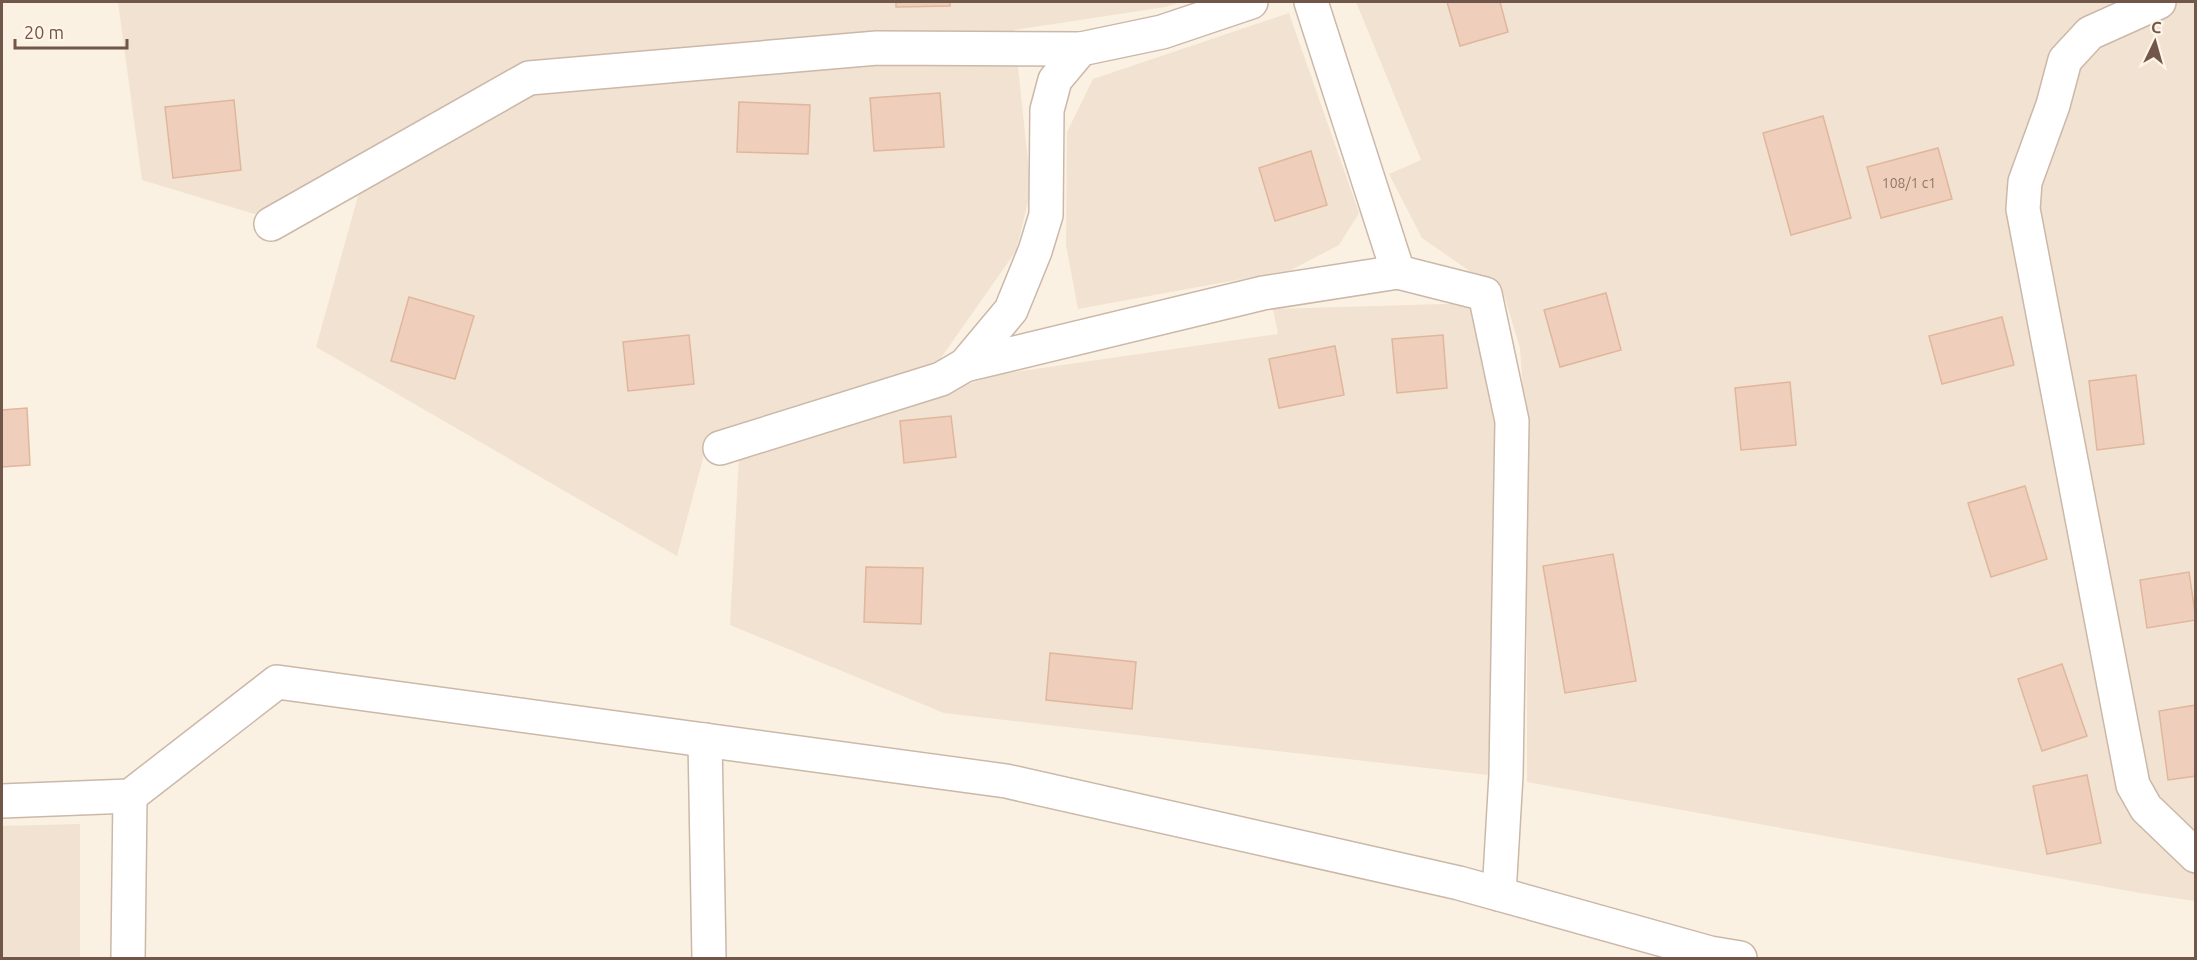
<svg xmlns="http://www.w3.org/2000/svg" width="2197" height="960" viewBox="0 0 2197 960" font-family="Ubuntu,sans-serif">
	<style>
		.residential { fill: #f2e2d1 }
		.building { fill: #efcfbb; stroke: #e0b69c; stroke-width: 1.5 }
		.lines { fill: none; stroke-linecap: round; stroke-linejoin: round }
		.minor-casing { stroke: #cbb8a9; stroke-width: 36 }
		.minor { stroke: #fff; stroke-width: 33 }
		.labels { text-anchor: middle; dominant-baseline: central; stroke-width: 6; stroke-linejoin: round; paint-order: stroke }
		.number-label { font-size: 14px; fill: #907566 }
	</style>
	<rect width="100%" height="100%" fill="#fbf1e2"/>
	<!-- residential -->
	<g class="residential">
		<path d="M118,2H1181L1165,7L1014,30L1031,189L1016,251L936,365L709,436L677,556L316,347L368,160L258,215L142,180Z"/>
		<path d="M1356,2H2195V901L2140,893L1527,782V449L1520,348L1504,295L1422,238L1389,174L1421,160Z"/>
		<path d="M1289,13L1359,213L1339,245L1291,270L1078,309L1066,245L1067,132L1093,79Z"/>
		<path d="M1476,303L1497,420L1488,775L944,713L730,625L739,456L1000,374L1278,334L1273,309Z"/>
		<path d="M80,824V958H2V826Z"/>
	</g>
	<!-- building -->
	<g class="building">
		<path d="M896,2H950V6L896,7Z"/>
		<path d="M1447,2H1500L1508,32L1460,46Z"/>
		<path d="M940,93L944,147L874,151L870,98Z"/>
		<path d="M234,100L241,170L173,178L165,107Z"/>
		<path d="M739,102L810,105L808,154L737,152Z"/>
		<path d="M1823,116L1851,218L1791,235L1763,133Z"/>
		<path d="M1938,148L1952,199L1881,218L1867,167Z"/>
		<path d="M1311,151L1327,205L1275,221L1259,168Z"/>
		<path d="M1606,293L1621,350L1560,367L1544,310Z"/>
		<path d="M409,297L474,316L455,379L391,361Z"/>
		<path d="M2002,317L2014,365L1942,384L1929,336Z"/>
		<path d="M689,335L694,384L628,391L623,342Z"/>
		<path d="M1443,335L1447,388L1397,393L1392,339Z"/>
		<path d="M1335,346L1344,395L1279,408L1269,359Z"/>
		<path d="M2136,375L2144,444L2097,450L2089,381Z"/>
		<path d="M1790,382L1796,445L1741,450L1735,388Z"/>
		<path d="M27,408L30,465L2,467V410Z"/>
		<path d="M951,416L956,457L904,463L900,421Z"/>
		<path d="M2025,486L2047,559L1991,577L1968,503Z"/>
		<path d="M1613,554L1636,681L1565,693L1543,566Z"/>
		<path d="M866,567L923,568L921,624L864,622Z"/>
		<path d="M2189,572L2196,620L2147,628L2140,580Z"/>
		<path d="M1050,653L1136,662L1132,709L1046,700Z"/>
		<path d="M2062,664L2087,736L2042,751L2018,679Z"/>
		<path d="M2196,705V776L2168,780L2159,711Z"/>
		<path d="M2087,775L2101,843L2047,854L2033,786Z"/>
	</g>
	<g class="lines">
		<!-- minor casing -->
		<g class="minor-casing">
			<g id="minor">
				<path d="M1311,2L1398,272L1485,294L1512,421L1506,775L1499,894"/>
				<path d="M2159,2L2090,33L2065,60L2053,105L2025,182L2023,209L2133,785L2146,808L2196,856"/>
				<path d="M271,224L529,78L877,48L1081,49"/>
				<path d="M965,365L1263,293L1398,272"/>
				<path d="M720,448L941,379L965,365L1011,310L1035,251L1046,215L1047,110L1055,80L1081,49L1162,32L1251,2"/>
				<path d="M705,740L709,958"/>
				<path d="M2,801L130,796L277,682L1006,781L1459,883L1710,953L1740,958"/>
				<path d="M128,958L130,796"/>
			</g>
		</g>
		<!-- minor -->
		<use href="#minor" class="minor"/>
	</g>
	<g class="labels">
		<!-- number labels -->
		<g class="number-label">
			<text x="1909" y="183">108/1 с1</text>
		</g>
	</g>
	<!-- border -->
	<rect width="2197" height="960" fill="none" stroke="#71574a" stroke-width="6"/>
	<!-- north arrow -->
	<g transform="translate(2155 42) rotate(5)" stroke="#fef5e8" stroke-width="4.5" paint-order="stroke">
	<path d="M0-4.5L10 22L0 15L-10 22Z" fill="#71574a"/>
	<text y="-9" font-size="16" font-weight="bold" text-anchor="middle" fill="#71574a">С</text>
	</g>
	<!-- scale -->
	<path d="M15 39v9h112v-9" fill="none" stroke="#71574a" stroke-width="3"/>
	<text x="24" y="39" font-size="18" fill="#71574a" stroke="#fef5e8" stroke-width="4.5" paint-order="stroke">20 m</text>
</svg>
